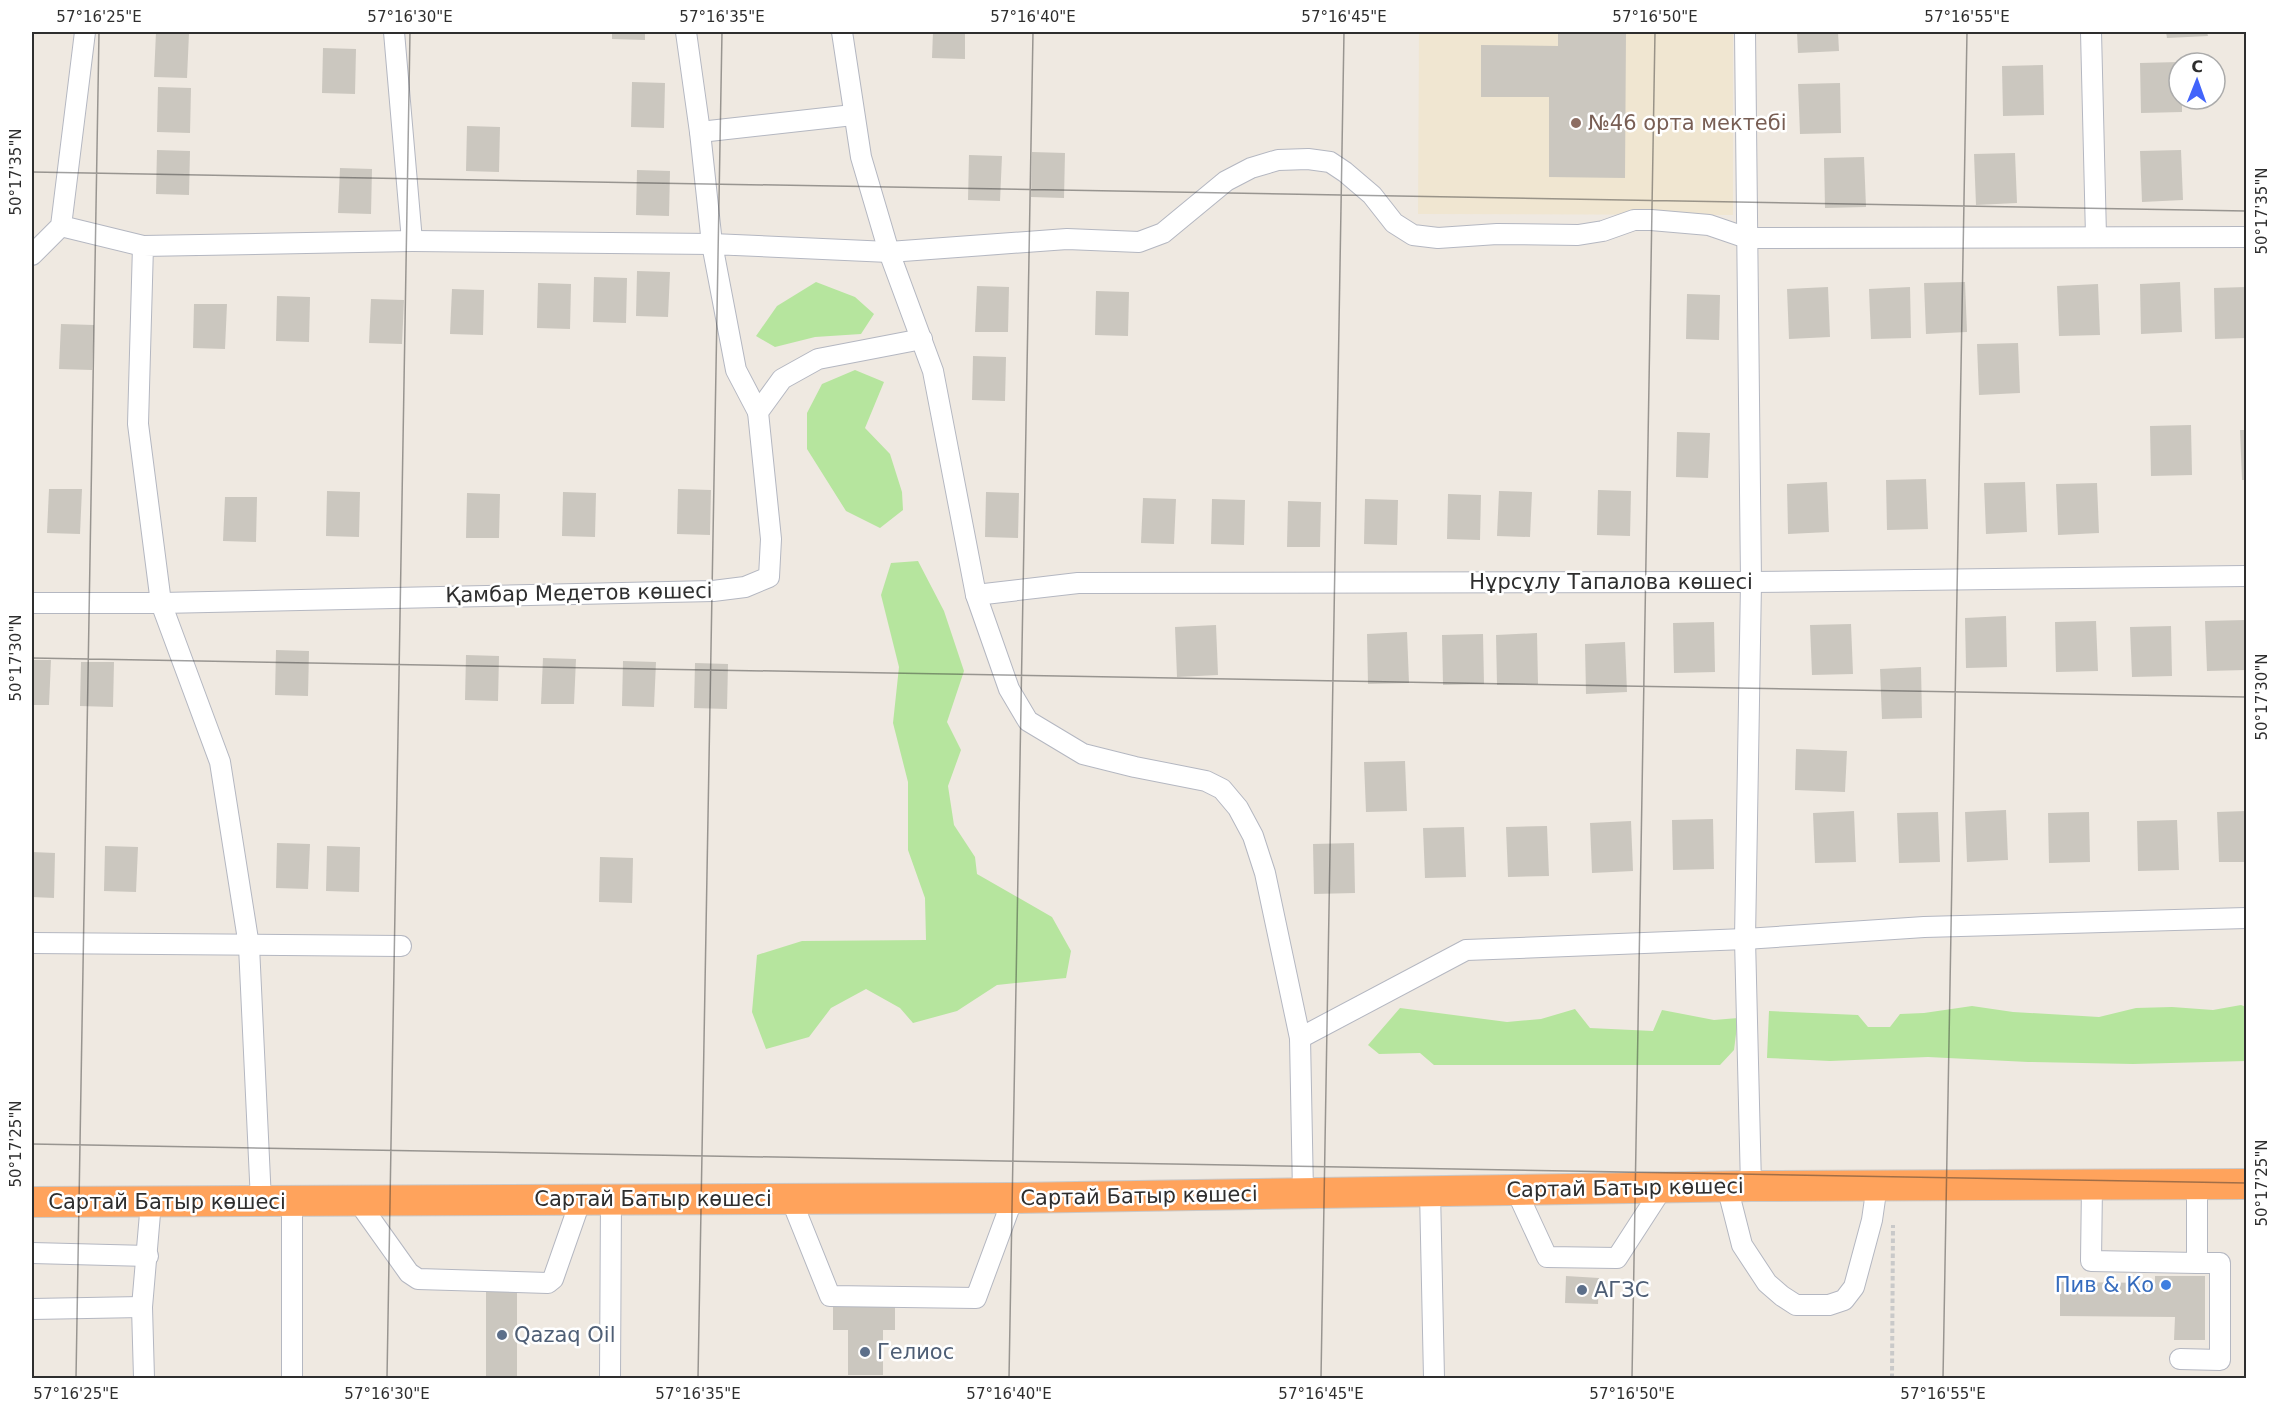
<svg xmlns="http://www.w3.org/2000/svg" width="2278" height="1410" viewBox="0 0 2278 1410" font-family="'DejaVu Sans',sans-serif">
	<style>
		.education { fill: #f0e6d1 }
		.green { fill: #b6e59e }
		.building { fill: #cbc7bf }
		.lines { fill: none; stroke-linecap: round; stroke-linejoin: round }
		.minor-casing { stroke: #b4b7c1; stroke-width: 22 }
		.highway-casing { stroke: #c9c9c9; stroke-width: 32 }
		.path { stroke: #c9c9c9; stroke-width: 4; stroke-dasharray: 4.5 3; stroke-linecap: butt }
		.minor { stroke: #fff; stroke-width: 20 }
		.highway { stroke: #ffa35c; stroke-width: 30 }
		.ticks { fill: none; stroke: #2e2e2e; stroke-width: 1.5; stroke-opacity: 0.45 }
		.education-dot { fill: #8d6e63; stroke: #fff; stroke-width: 2 }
		.shop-dot { fill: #3f7fe0; stroke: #fff; stroke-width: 2 }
		.service-dot { fill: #5c6f8a; stroke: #fff; stroke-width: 2 }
		.labels { text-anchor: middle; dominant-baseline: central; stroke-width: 5; stroke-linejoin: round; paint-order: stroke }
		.education-label { font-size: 21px; fill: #785e54; stroke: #fff; text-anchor: start }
		.street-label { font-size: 21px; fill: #2e2e2e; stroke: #fff }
		.shop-label { font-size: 21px; fill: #366cbe; stroke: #fff; text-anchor: end }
		.service-label { font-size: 21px; fill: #4e5e75; stroke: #fff; text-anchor: start }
		.neatline { fill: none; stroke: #2e2e2e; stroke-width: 2 }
		.ticks-label { font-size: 15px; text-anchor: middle; fill: #2e2e2e }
	</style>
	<rect width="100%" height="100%" fill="#efe9e1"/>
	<!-- education -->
	<path class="education" d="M1419,32H1733V215L1418,214Z"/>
	<!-- green -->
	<g class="green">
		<path d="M816,282L855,297L874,314L861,334L815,337L775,347L756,336L777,306Z"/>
		<path d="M855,370L884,382L865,428L890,454L902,492L903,510L880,528L846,511L807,449V413L822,384Z"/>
		<path d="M918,561L944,611L964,671L947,722L961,750L948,786L954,825L975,857L977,874L1052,917L1071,951L1066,978L997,985L957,1011L913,1023L900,1008L866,989L831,1008L809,1037L766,1049L752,1012L757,955L802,941L926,940L925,898L908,850V782L893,723L899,667L881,595L891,563Z"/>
		<path d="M2241,1005L2246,1007V1061L2133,1064L2028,1062L1928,1057L1830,1061L1767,1058L1769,1011L1858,1015L1868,1027H1890L1900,1014L1924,1013L1972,1006L2013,1012L2099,1017L2136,1008L2172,1007L2213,1010Z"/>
		<path d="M1400,1008L1507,1022L1541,1019L1575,1009L1590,1028L1653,1031L1662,1010L1714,1020L1738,1018L1734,1050L1720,1065H1434L1420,1053L1379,1054L1368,1045Z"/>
	</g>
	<!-- building -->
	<g class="building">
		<path d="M156,32L189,33L187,78L154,77Z"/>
		<path d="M612,32H645V40L612,39Z"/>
		<path d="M933,32H965V59L932,58Z"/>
		<path d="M1558,32H1626L1625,178L1549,177V97H1481V45L1558,46Z"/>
		<path d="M1797,32H1838L1839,51L1798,53Z"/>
		<path d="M2166,32H2207L2208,36L2167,38Z"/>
		<path d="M323,48L356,49L355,94L322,93Z"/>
		<path d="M2179,62V99H2182V112L2141,113L2140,63Z"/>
		<path d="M2043,65L2044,115L2003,116L2002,66Z"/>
		<path d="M632,82L665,83L664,128L631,127Z"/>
		<path d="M1840,83L1841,133L1800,134L1798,84Z"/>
		<path d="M158,87L191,88L190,133L157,132Z"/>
		<path d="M467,126L500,127L499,172L466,171Z"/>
		<path d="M157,150L190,151L189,195L156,194Z"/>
		<path d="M2181,150L2183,200L2142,202L2140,151Z"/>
		<path d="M1032,152L1065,153L1064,198L1031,197Z"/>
		<path d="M2015,153L2017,203L1976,205L1974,154Z"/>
		<path d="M969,155L1002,156L1000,201L968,200Z"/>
		<path d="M1864,157L1866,207L1825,208L1824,158Z"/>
		<path d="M340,168L372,169L371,214L338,213Z"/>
		<path d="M637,170L670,171L669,216L636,215Z"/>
		<path d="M637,271L670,272L668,317L636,316Z"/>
		<path d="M594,277L627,278L626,323L593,322Z"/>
		<path d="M1965,282L1967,332L1926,334L1924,283Z"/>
		<path d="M2180,282L2182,332L2141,334L2140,284Z"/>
		<path d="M538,283L571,284L570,329L537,328Z"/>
		<path d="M2098,284L2100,335L2059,336L2057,286Z"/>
		<path d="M977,286L1009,287L1008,332H975Z"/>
		<path d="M1828,287L1830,337L1789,339L1787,289Z"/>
		<path d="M1910,287L1911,338L1871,339L1869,289Z"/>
		<path d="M2246,287V338L2215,339L2214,288Z"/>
		<path d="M452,289L484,290L483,335L450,334Z"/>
		<path d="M1096,291L1129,292L1128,336L1095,335Z"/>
		<path d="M1687,294L1720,295L1719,340L1686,339Z"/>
		<path d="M277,296L310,297L309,342L276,341Z"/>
		<path d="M371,299L404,300L402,344L369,343Z"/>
		<path d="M194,304H227L225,349L193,348Z"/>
		<path d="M61,324L94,325L92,370L59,369Z"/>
		<path d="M2018,343L2020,393L1979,395L1977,344Z"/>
		<path d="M973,356L1006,357L1005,401L972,400Z"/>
		<path d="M2191,425L2192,475L2151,476L2150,426Z"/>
		<path d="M2240,430H2246V480H2242Z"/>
		<path d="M1677,432L1710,433L1708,478L1676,477Z"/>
		<path d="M1926,479L1928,529L1887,530L1886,480Z"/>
		<path d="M1827,482L1829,532L1788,534L1787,484Z"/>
		<path d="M2025,482L2027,532L1986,534L1984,483Z"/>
		<path d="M2097,483L2099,533L2058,535L2056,484Z"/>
		<path d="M49,489H82L80,534L47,533Z"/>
		<path d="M678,489L711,490L710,535L677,534Z"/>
		<path d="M1598,490L1631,491L1630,536L1597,535Z"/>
		<path d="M327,491L360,492L359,537L326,536Z"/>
		<path d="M1499,491L1532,492L1530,537L1497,536Z"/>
		<path d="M563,492L596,493L595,537L562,536Z"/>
		<path d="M986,492L1019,493L1018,538L985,537Z"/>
		<path d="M467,493L500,494L499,538H466Z"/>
		<path d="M1448,494L1481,495L1480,540L1447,539Z"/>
		<path d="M225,497H257L256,542L223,541Z"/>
		<path d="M1143,498L1176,499L1174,544L1141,543Z"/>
		<path d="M1212,499L1245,500L1244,545L1211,544Z"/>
		<path d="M1365,499L1398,500L1397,545L1364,544Z"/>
		<path d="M1288,501L1321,502L1320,547H1287Z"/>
		<path d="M2006,616L2007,667L1966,668L1965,618Z"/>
		<path d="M2246,620V670L2207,671L2205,621Z"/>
		<path d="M2096,621L2098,671L2056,672L2055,622Z"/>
		<path d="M1714,622L1715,672L1674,673L1673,623Z"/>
		<path d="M1851,624L1853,674L1812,675L1810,625Z"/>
		<path d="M1216,625L1218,675L1177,677L1175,627Z"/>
		<path d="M2171,626L2172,676L2132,677L2130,627Z"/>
		<path d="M1407,632L1409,683L1368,684L1367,634Z"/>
		<path d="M1537,633L1538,684L1497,685L1496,635Z"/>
		<path d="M1483,634L1484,684L1443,685L1442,635Z"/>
		<path d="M1625,642L1627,692L1586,694L1585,644Z"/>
		<path d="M276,650L309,651L308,696L275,695Z"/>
		<path d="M466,655L499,656L498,701L465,700Z"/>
		<path d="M543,658L576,659L574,704H541Z"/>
		<path d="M32,660H51L49,705H32Z"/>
		<path d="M623,661L656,662L654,707L622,706Z"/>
		<path d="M81,662H114L113,707L80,706Z"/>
		<path d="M695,663L728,664L727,709L694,708Z"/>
		<path d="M1921,667L1922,718L1882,719L1880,669Z"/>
		<path d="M1796,749L1847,751L1845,792L1795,790Z"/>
		<path d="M1405,761L1407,811L1366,812L1364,762Z"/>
		<path d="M2006,810L2008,860L1967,862L1965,812Z"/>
		<path d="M1854,811L1856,862L1815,863L1813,813Z"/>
		<path d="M2246,811V862H2219L2217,812Z"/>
		<path d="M1938,812L1940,862L1899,863L1897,813Z"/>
		<path d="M2089,812L2090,862L2049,863L2048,813Z"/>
		<path d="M1713,819L1714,869L1673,870L1672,820Z"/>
		<path d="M2177,820L2179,870L2138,871L2137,821Z"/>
		<path d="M1631,821L1633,871L1592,873L1590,823Z"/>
		<path d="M1547,826L1549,876L1508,877L1506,827Z"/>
		<path d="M1464,827L1466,877L1425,878L1423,828Z"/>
		<path d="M277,843L310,844L308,889L276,888Z"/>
		<path d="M1354,843L1355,893L1314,894L1313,844Z"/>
		<path d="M105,846L138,847L136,892L104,891Z"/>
		<path d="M327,846L360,847L359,892L326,891Z"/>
		<path d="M32,852L55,853L54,898L32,897Z"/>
		<path d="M600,857L633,858L632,903L599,902Z"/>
		<path d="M1566,1276L1599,1278L1598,1304L1565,1303Z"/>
		<path d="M2155,1276H2205V1340H2174L2175,1317L2060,1316V1282L2155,1283Z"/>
		<rect x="486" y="1292" width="31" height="86"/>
		<path d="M833,1307H895V1330H883V1375H848V1330H833Z"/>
	</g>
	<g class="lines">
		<!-- minor casing -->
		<g class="minor-casing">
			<g id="minor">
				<path d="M842,32L861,157L889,252L933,371L976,595L1009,689L1028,721L1083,754L1135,767L1206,781L1222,789L1238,808L1253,836L1265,873L1300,1038L1303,1193"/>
				<path d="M1745,32L1751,582L1745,939L1751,1186"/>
				<path d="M2091,32L2096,236"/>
				<path d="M700,132L853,115"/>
				<path d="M61,226L143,246"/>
				<path d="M412,241L712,244L700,132L686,32"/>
				<path d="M32,255L61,226L85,32"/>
				<path d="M758,412L736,370L712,244L889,252L1067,239L1139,242L1163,233L1226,181L1251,168L1278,160L1308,159L1330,162L1345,172L1372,195L1394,223L1413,235L1438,238L1497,234L1578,235L1603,231L1634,220H1651L1709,225L1747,238L2246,237"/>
				<path d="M976,595L1078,583L1751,582L2246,576"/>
				<path d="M32,603H161L713,591L745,587L769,577L771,539L758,412L782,379L818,359L922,339"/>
				<path d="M32,943L401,946"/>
				<path d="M1300,1038L1466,950L1745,939L1924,927L2246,918"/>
				<path d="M2092,1185L2091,1261L2197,1263V1184"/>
				<path d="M1727,1186L1742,1245L1767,1283L1782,1296L1796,1305H1829L1844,1300L1854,1287L1872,1220L1877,1185"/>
				<path d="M1516,1190L1547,1257L1617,1258L1663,1187"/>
				<path d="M1430,1191L1434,1378"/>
				<path d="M791,1199L830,1296L976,1298L1013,1198"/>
				<path d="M357,1200L409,1273L418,1279L548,1283L553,1279L581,1199"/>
				<path d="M261,1201L249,946L220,762L161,603L138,424L143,246L412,241L394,32"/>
				<path d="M292,1201V1378"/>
				<path d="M32,1253L148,1256"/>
				<path d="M32,1309L142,1307"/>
				<path d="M2180,1359L2220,1360V1263H2197"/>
				<path d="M144,1378L142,1307L151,1202"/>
				<path d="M610,1378L611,1199"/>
			</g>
		</g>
		<!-- highway casing -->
		<g class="highway-casing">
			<path id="highway" d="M32,1202L1013,1198L1751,1186L2246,1184"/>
		</g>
		<!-- path -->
		<path class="path" d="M1892,1378L1893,1225"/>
		<!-- minor -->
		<use href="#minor" class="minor"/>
		<!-- highway -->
		<use href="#highway" class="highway"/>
	</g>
	<!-- ticks -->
	<path class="ticks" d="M32,172L2246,211M32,658L2246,697M32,1144L2246,1183M76,1378L99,32M387,1378L410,32M698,1378L722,32M1009,1378L1033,32M1321,1378L1344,32M1632,1378L1655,32M1943,1378L1967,32"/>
	<!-- markers -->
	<circle class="education-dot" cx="1576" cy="123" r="6"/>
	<circle class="shop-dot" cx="2166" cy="1285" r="6"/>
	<g class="service-dot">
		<circle cx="1582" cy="1290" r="6"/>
		<circle cx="502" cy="1335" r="6"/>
		<circle cx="865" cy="1352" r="6"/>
	</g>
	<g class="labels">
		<!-- education labels -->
		<g class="education-label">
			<text x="1588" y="123">№46 орта мектебі</text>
		</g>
		<!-- street labels -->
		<g class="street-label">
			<text x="1611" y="582">Нұрсұлу Тапалова көшесі</text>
			<text transform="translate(579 593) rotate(-1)">Қамбар Медетов көшесі</text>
			<text transform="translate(1625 1188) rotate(-1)">Сартай Батыр көшесі</text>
			<text transform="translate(1139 1196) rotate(-1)">Сартай Батыр көшесі</text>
			<text x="653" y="1199">Сартай Батыр көшесі</text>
			<text x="167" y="1202">Сартай Батыр көшесі</text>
		</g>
		<!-- shop labels -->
		<g class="shop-label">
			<text x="2154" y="1285">Пив &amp; Ко</text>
		</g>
		<!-- service labels -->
		<g class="service-label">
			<text x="1594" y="1290">АГЗС</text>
			<text x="514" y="1335">Qazaq Oil</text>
			<text x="877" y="1352">Гелиос</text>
		</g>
	</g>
	<!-- border -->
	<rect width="2278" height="1410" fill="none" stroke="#ffffff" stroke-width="66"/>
	<!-- north arrow -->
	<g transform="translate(2197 81) rotate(1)"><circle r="28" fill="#ffffff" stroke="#ababab" stroke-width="1.5"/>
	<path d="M0-4.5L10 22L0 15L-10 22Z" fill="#4264fb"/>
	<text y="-9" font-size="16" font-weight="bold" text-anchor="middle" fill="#2e2e2e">С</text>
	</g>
	<rect x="33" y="33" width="2212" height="1344" class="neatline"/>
	<g class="ticks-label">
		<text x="99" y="22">57°16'25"E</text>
		<text x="410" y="22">57°16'30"E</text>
		<text x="722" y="22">57°16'35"E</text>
		<text x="1033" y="22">57°16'40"E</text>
		<text x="1344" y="22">57°16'45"E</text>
		<text x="1655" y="22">57°16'50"E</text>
		<text x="1967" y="22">57°16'55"E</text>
		<text transform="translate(16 172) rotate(-90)" y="5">50°17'35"N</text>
		<text transform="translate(2262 211) rotate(-90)" y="5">50°17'35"N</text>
		<text transform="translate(16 658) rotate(-90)" y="5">50°17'30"N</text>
		<text transform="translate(2262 697) rotate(-90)" y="5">50°17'30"N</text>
		<text transform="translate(16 1144) rotate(-90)" y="5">50°17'25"N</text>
		<text transform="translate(2262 1183) rotate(-90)" y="5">50°17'25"N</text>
		<text x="76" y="1399">57°16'25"E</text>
		<text x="387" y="1399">57°16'30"E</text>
		<text x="698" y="1399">57°16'35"E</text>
		<text x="1009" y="1399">57°16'40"E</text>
		<text x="1321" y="1399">57°16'45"E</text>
		<text x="1632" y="1399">57°16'50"E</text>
		<text x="1943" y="1399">57°16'55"E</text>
	</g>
</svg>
